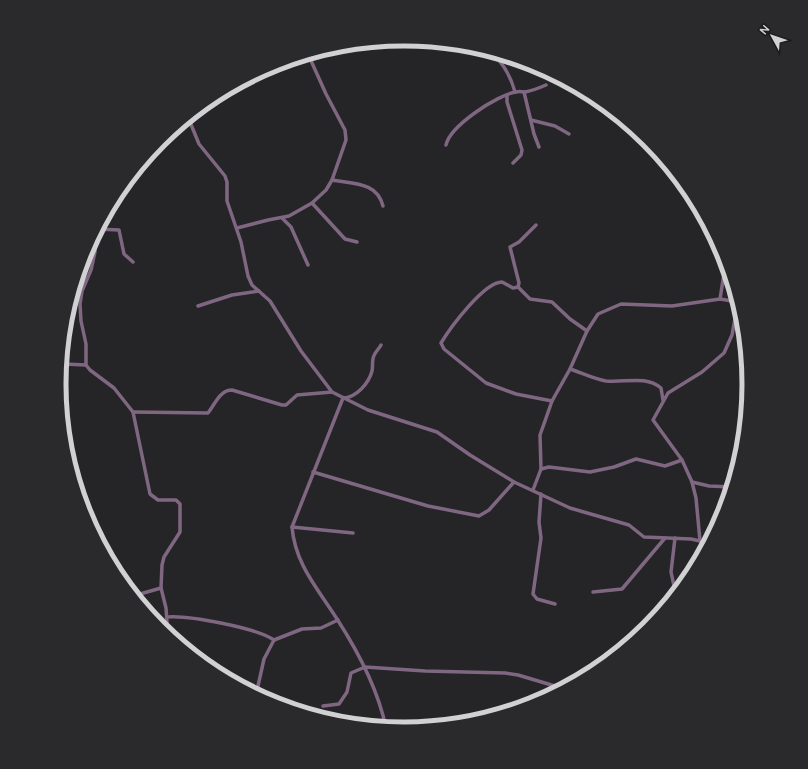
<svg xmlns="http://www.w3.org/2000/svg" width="808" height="769" viewBox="0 0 808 769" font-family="Figtree,sans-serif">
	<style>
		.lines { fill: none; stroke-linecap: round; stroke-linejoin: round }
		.minor { stroke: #7f6782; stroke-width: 3.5 }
		.rim { fill: none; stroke: #d1d1d3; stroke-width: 5 }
	</style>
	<rect width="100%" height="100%" fill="#252427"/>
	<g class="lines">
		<!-- minor -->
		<g class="minor">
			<path d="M491,52C502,62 511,77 515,92"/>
			<path d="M524,92L534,134L539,147"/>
			<path d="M507,95V102L522,150L521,155L513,163"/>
			<path d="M188,117L199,144L225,176L227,182V201L241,242L248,276L252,285L270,301L301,351L332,392L368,410L437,432L470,455L514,482L570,508L629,525L644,537L691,539L700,541L708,546"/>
			<path d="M531,120L555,126L569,134"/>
			<path d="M446,145C450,126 497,95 516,92C519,91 522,92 525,92C532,91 539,88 546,85"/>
			<path d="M332,180C354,184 377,182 383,206"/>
			<path d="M312,203L345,239L357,242"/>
			<path d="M283,219L291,227L308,265"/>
			<path d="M536,225L519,242L510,247L519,283L518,287L513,288L502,282C484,282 450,328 441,343L444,349L486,383L516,394L552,401"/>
			<path d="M237,228L268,220L289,216L312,203L326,190L332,180L346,140L345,130L326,94L308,54"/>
			<path d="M97,229L119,230L124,254L133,262"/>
			<path d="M95,234V252L91,270L82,291L80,304L81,321L86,344V365L90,370L114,388L133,412L150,494L158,500H176L180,504V532L164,557L162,565L161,588L166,608L168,636"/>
			<path d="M518,287L530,299L552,302L570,319L587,331"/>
			<path d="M720,299L726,261"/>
			<path d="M198,306L232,295L259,291"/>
			<path d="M381,345C379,349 373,354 373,359C372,363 373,367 372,371C369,383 356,398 343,398L292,527C295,564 318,589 337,619C359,653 378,689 386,728"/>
			<path d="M570,369C582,373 594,379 606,381C625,383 645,375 661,388L663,400"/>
			<path d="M60,371L64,364L86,365"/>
			<path d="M133,412L208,413C215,404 220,390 232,390L282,405H286L297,395L332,392"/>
			<path d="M65,440L80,500"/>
			<path d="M541,469L549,467L590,472L614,467L636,459L665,466L682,460"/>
			<path d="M313,472L428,506L479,516L489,510L514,482"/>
			<path d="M692,482L709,486L732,487"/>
			<path d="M533,490L541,469L540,435L545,421L552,401L570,369L587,331L598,314L621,304L672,306L720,299L738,302"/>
			<path d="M541,494L539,522L541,538L533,594L537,599L555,604"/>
			<path d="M292,527L353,533"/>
			<path d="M675,538L671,572L676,595"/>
			<path d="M700,541L696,498L692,482L682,460L653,420L668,393L702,372L724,353L732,335L738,302"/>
			<path d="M593,592L622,589L665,538"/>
			<path d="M133,596L161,588"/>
			<path d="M167,617C188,615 257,628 274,640L302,629L321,628L338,620"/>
			<path d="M256,695L264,659L274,640"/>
			<path d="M323,706L339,704L347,692L351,673L365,667L425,671L505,673L518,675L565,689"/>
		</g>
	</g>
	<!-- crop -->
	<path d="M0 0H808V769H0ZM66 384a338 338 0 1 1 676 0a338 338 0 1 1-676 0Z" fill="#2a2a2c" fill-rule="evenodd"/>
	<path class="rim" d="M66 384a338 338 0 1 1 676 0a338 338 0 1 1-676 0Z"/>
	<!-- north arrow -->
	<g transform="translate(772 36) rotate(310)" stroke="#1c1b1d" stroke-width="3" paint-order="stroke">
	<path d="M0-3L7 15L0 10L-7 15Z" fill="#d1d1d3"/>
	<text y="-6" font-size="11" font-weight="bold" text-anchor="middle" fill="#d1d1d3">N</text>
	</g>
</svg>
